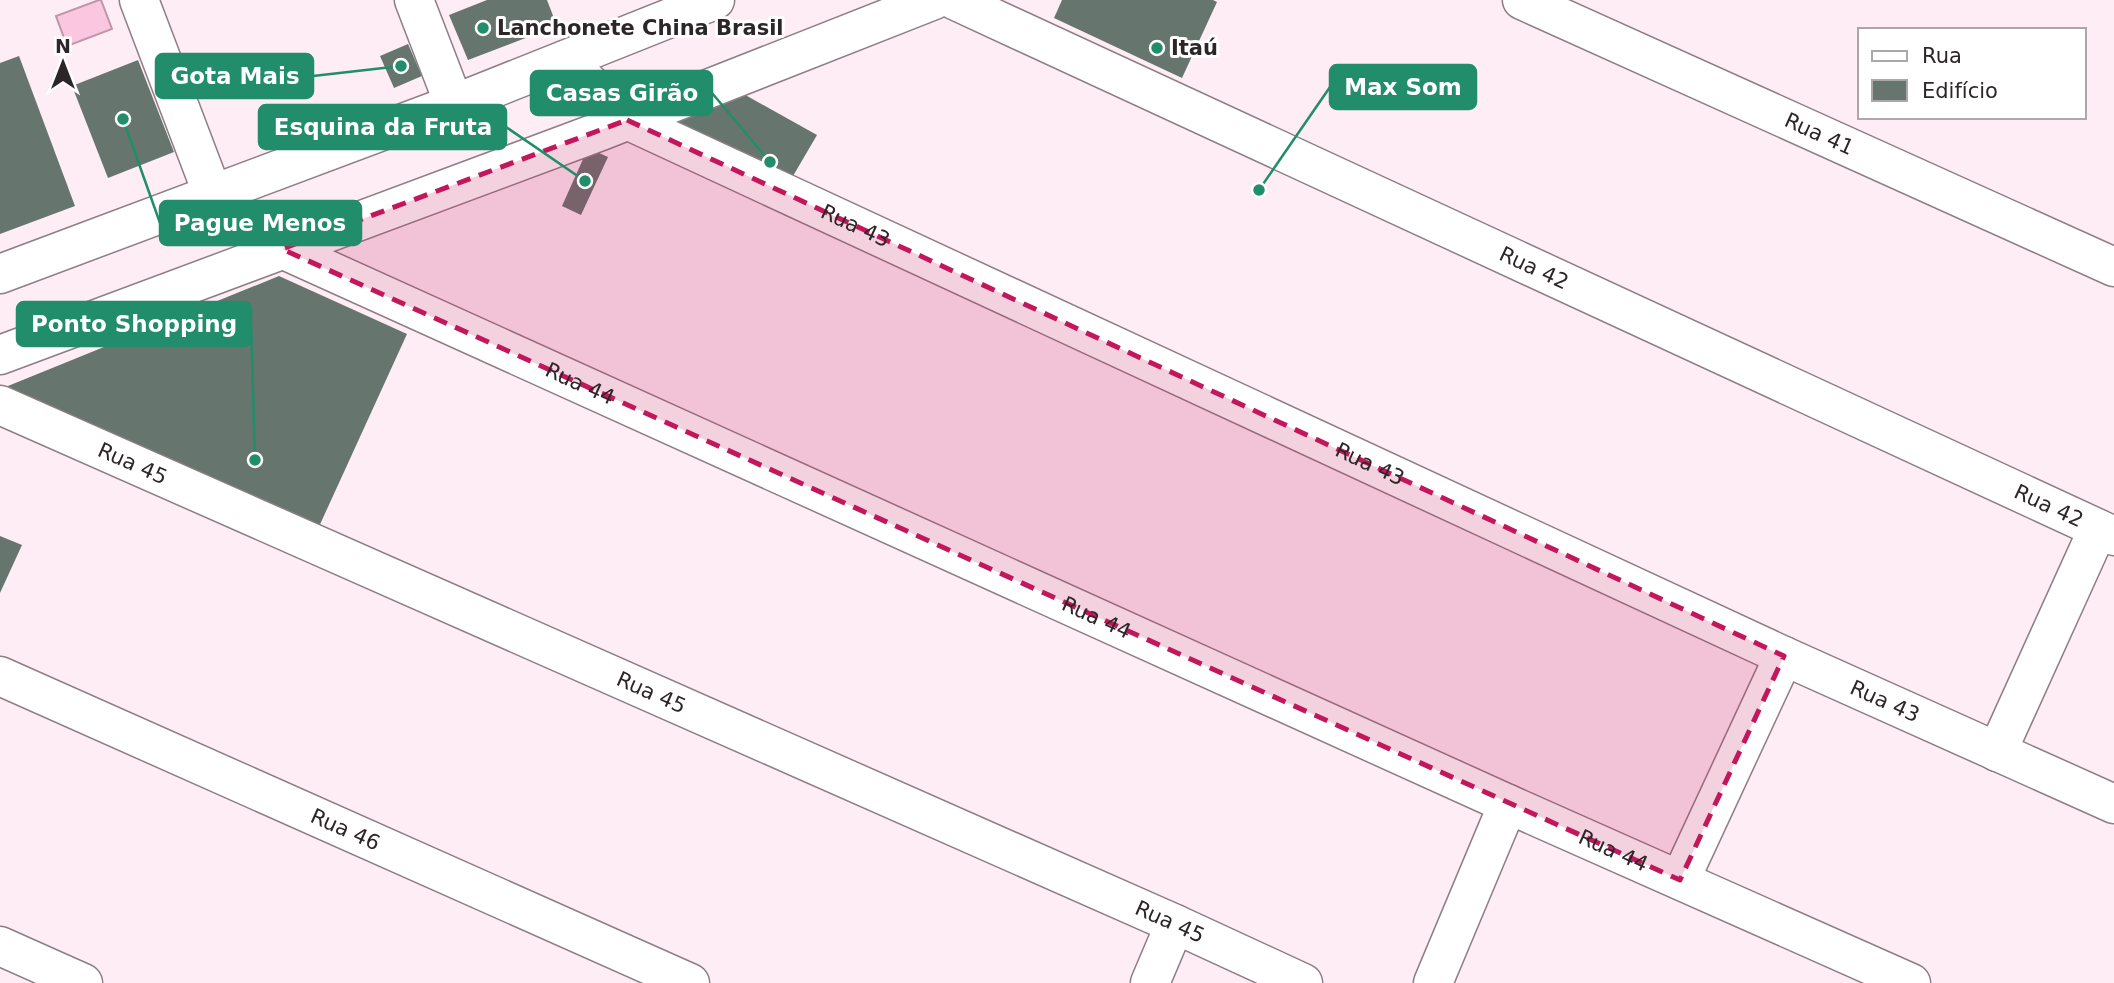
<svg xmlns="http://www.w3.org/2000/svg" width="2114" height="983" viewBox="0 0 2114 983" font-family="'DejaVu Sans',sans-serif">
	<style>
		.water { fill: #fbc7e0; stroke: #bd97a9; stroke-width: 2 }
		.building { fill: #66766f }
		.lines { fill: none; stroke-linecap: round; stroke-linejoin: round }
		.minor-casing { stroke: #8d7e85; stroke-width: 41 }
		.minor { stroke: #fff; stroke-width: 38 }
		.marked { fill: #c2185b; fill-opacity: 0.2; stroke: #c2185b; stroke-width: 5; stroke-dasharray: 14 9; stroke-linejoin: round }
		.poi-dot { fill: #218d6b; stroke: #fff; stroke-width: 2.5 }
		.labels { text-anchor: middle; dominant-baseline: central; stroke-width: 6; stroke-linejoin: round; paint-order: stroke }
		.poi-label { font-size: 21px; font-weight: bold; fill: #2c2629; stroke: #fff; text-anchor: start }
		.street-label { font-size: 21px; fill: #2c2629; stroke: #fff }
		.leader { fill: none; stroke: #218d6b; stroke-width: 2.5 }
		.callout-dot { fill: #218d6b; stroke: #fff; stroke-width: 2.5 }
		.callout { fill: #218d6b; stroke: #218d6b; stroke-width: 2.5 }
		.callout-label { font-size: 23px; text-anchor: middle; font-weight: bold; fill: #fff }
	</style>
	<rect width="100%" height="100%" fill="#feedf5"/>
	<!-- water -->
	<path class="water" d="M99,0H101L112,29L67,46L56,16Z"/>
	<!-- building -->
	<g class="building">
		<path d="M487,0H547L557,26L468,60L449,15Z"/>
		<path d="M1062,0H1213L1217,2L1182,78L1054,18Z"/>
		<path d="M408,44L422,76L394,88L380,56Z"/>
		<path d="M19,56L75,206L0,234V63Z"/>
		<path d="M138,60L174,152L108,178L72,86Z"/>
		<path d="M740,92L817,135L786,188L663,120Z"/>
		<path d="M588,148L608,157L581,215L562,206Z"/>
		<path d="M279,276L407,334L317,531L3,388Z"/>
		<path d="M0,536L22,545L0,593Z"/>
	</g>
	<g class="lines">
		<!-- minor casing -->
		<g class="minor-casing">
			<g id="minor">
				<path d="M139,0L213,195"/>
				<path d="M414,0L454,104"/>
				<path id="s1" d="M954,0L2114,536"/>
				<path id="s2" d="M1522,0L2114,267"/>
				<path id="s3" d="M565,60L627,120L1784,656L2114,804"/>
				<path id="s4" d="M282,249L1508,804L1911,983"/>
				<path d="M0,274L454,104L715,0"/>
				<path d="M0,355L601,131L934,0"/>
				<path id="s5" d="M0,405L1175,924L1303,983"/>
				<path id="s6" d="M0,676L690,983"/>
				<path d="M1997,752L2098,529"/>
				<path d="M1680,880L1784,656"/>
				<path d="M0,946L83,983"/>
				<path d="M1150,983L1175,924"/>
				<path d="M1433,983L1508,804"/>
			</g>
		</g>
		<!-- minor -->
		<use href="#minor" class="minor"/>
	</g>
	<!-- marked area -->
	<path class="marked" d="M627,120L1784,656L1680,880L282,249Z"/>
	<!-- markers -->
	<g class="poi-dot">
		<circle cx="483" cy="28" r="7"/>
		<circle cx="1157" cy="48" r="7"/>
	</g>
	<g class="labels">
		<!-- poi labels -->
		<g class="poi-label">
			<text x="497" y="28">Lanchonete China Brasil</text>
			<text x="1171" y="48">Itaú</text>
		</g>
		<!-- street labels -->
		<g class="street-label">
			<text stroke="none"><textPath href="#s2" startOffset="326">Rua 41</textPath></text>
			<text stroke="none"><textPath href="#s3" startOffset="338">Rua 43</textPath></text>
			<text stroke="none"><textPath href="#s1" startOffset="639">Rua 42</textPath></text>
			<text stroke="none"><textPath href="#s4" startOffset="327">Rua 44</textPath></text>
			<text stroke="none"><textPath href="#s5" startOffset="145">Rua 45</textPath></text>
			<text stroke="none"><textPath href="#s3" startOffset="905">Rua 43</textPath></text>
			<text stroke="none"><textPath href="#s1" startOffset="1206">Rua 42</textPath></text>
			<text stroke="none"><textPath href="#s4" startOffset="894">Rua 44</textPath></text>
			<text stroke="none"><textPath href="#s5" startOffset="712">Rua 45</textPath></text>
			<text stroke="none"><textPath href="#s3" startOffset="1472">Rua 43</textPath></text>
			<text stroke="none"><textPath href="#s6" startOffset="378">Rua 46</textPath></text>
			<text stroke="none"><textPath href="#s4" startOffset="1461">Rua 44</textPath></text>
			<text stroke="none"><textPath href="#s5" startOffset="1279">Rua 45</textPath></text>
		</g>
	</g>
	<!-- callouts -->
	<path class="leader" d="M401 66L313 76M1259 190L1330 87M770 162L712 93M585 181L506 127M123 119L160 223M255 460L251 324"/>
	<g class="callout-dot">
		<circle cx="401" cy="66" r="7"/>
		<circle cx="1259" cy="190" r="7"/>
		<circle cx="770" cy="162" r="7"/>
		<circle cx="585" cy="181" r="7"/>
		<circle cx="123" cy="119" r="7"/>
		<circle cx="255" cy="460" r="7"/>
	</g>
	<g class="callout">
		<rect x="156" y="54" width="157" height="44" rx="7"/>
		<rect x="1330" y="65" width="146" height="44" rx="7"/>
		<rect x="531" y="71" width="181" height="44" rx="7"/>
		<rect x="259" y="105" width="247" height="44" rx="7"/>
		<rect x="160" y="201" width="201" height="44" rx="7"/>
		<rect x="17" y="302" width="234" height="44" rx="7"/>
	</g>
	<g class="callout-label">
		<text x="235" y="84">Gota Mais</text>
		<text x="1403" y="95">Max Som</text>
		<text x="622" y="101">Casas Girão</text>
		<text x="383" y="135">Esquina da Fruta</text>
		<text x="260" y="231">Pague Menos</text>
		<text x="134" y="332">Ponto Shopping</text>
	</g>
	<!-- legend -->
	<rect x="1858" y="28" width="228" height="91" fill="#ffffff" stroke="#aba8a9" stroke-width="2"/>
	<rect x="1872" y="51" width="35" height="10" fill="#ffffff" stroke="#aba8a9" stroke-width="2"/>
	<text x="1922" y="63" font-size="21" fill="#2c2629">Rua</text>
	<rect x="1872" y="80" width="35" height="21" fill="#66766f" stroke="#aba8a9" stroke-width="2"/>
	<text x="1922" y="98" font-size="21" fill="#2c2629">Edifício</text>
	<!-- north arrow -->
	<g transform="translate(63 63)" stroke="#ffffff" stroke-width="5" paint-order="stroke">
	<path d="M0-5L12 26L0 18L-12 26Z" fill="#2c2629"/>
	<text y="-10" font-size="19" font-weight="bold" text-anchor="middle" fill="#2c2629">N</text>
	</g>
</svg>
